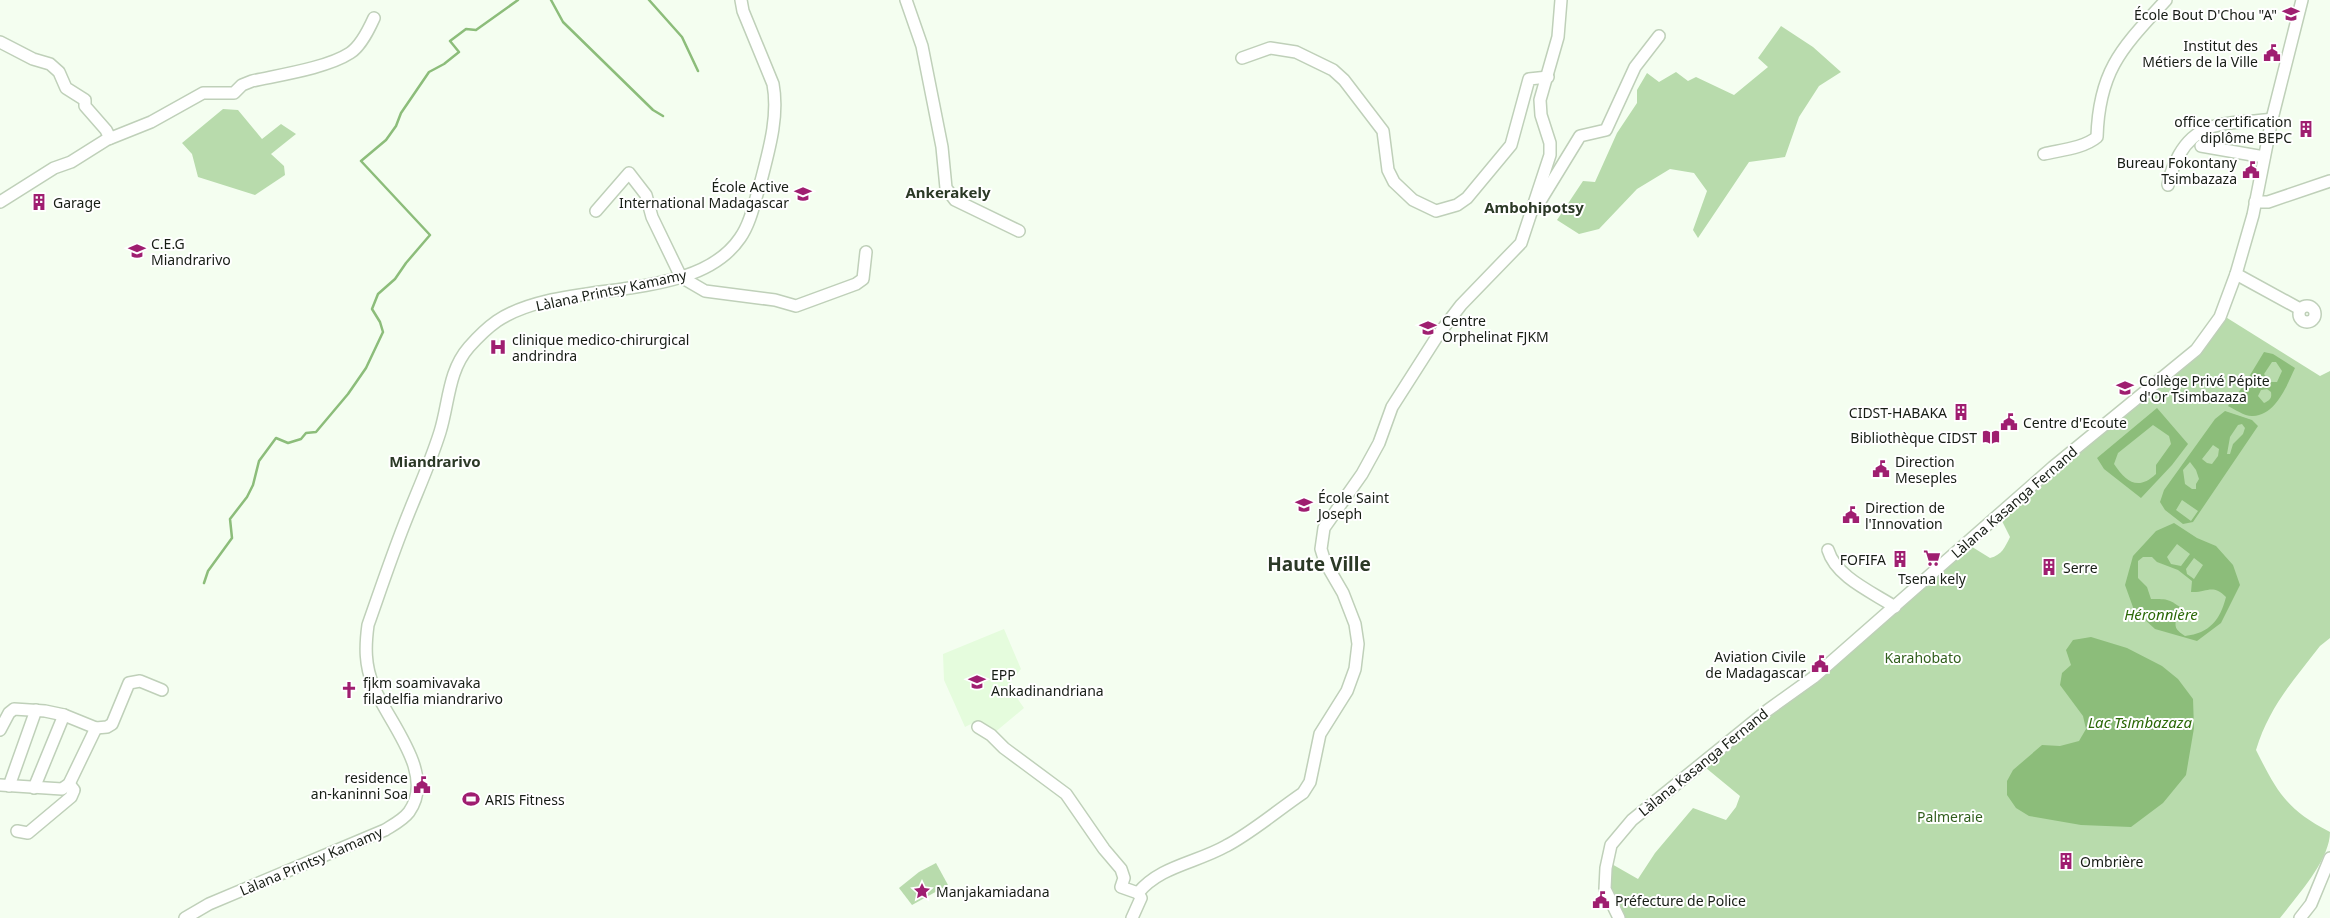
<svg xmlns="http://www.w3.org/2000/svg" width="2330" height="918" viewBox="0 0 2330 918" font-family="'Noto Sans',sans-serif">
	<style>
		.built { fill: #e5fcdd }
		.green { fill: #b8dbac }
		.water { fill: #8cbd7a; fill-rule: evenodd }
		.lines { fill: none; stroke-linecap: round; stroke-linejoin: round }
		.stream { stroke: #8cbd7a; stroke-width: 2.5 }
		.minor-casing { stroke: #bfd0b9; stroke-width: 14 }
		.minor { stroke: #fff; stroke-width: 11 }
		.labels { text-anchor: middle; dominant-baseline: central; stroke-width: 4; stroke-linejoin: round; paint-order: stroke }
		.poi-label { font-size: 14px; fill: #171d15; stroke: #fff; text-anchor: start }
		.street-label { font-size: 14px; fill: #171d15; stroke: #fff }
		.park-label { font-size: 14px; fill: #305e1c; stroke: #fff }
		.neighbourhood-label { font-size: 15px; font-weight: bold; fill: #2b3926; stroke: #fff }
		.water-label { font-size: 15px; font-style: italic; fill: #2b6807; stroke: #fff }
		.district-label { font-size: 19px; font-weight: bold; fill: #2b3926; stroke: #fff }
	</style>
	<rect width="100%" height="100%" fill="#f4fef0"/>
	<!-- built -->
	<path class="built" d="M1004,629L1021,669L1008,685L1024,708L994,733L977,721L965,727L944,680L943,654Z"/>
	<!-- green -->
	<g class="green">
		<path d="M1781,26L1813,47L1841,72L1819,86L1799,117L1785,157L1749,162L1698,238L1693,230L1707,191L1694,173L1670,169L1637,189L1599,229L1579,234L1557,220L1583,181L1595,182L1617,133L1637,103V90L1647,73L1659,82L1676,72L1688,81L1696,77L1734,95L1768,67L1758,58Z"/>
		<path d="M223,109L238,110L262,139L281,124L296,134L271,154L284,166L285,175L255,195L198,177L192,154L182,143Z"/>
		<path d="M2224,316L2320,376L2330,371V638L2320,646C2293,681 2269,707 2256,750C2277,792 2287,810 2330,832C2330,860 2297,896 2280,918H1625C1610,900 1608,886 1610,863L1638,879L1655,853L1693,808L1726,820L1736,807L1740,796L1706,768L1969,545L1990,558C2002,555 2005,547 2010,537L2001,519L2082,448L2160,385Z"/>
		<path d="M936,863L948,885L912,905L899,888L919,872Z"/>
	</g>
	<!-- water -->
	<g class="water">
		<path d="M2264,352L2273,354L2295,368C2287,385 2276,415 2253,416C2246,417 2234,409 2228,406L2244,385ZM2272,362H2276L2282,371L2277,382H2270L2264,374ZM2267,389L2271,392C2272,398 2270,400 2264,403L2258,396L2261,390Z"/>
		<path d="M2157,408L2188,444L2172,465L2141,498L2104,469L2097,458ZM2153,425L2169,436L2171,444L2156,465V474C2138,491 2126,482 2114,464L2118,453Z"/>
		<path d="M2225,411L2252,420L2258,426L2193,522L2183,524L2165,510L2160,502L2164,490L2215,419ZM2242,424L2245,428L2243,434L2233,444L2230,454H2227L2230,437L2238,425ZM2213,445L2219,449L2218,456L2212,464L2207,463L2202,459ZM2190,462L2196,470L2199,479L2196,484V489H2192L2185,484L2183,470ZM2182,500L2198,511L2191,521L2176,510Z"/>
		<path d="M2174,523L2197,538L2216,546L2233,565L2240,585L2221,623L2197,641L2155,629L2134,610L2125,585L2133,556L2156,531ZM2177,544L2190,554L2181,566L2171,564L2167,557ZM2143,557H2152L2157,562L2178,570L2192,581L2191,592C2207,593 2212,583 2226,597C2220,620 2210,633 2185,636C2178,631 2174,629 2176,620L2185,618L2192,619L2193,617C2191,612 2188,613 2184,610C2169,599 2169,599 2151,599L2147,587L2138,578V561ZM2194,558L2203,565L2194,579L2187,574L2186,569Z"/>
		<path d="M2091,637L2127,648L2162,666L2178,679L2193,699L2194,728L2186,775L2163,803L2131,827L2081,825L2029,816L2016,808L2007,795V781L2013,770L2042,745L2060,746L2079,741L2086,729L2083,716L2060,685L2062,673L2071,665L2066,650L2073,640Z"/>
	</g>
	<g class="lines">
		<!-- stream -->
		<g class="stream">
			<path d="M551,0L563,22L653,110L663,116"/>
			<path d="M649,0L682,37L698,71"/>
			<path d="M204,583L208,571L232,538L230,519L247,497L253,485L259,461L276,438L288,443L301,439L306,433L316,432L348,394L366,368L383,332L380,322L372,309L378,294L395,279L406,263L430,235L361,161L386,140L396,126L401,113L429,72L444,64L459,52L450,41L466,29L476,30L518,0"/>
		</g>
		<!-- minor casing -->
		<g class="minor-casing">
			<g id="minor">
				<path d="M906,0L922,46L942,147L946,188L955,200L1019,231"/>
				<path d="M0,42L33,59L50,64L59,72L66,88L85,100V106L106,130L110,138"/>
				<path d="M1242,58L1270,48L1296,52L1333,70L1344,80L1383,131L1388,170L1394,182L1413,200L1436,211L1457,205L1467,198L1511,145L1529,79L1548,77"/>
				<path d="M2201,146L2264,157"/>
				<path d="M2044,154C2061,150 2084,148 2097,137C2099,69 2123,47 2166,0"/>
				<path d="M2168,185C2170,173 2174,165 2179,155C2201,116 2235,125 2272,119"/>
				<path d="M0,202L54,168L71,162L106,140L151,122L203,93H234L242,85L252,81C279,75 327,68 350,53C361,46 369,29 374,18"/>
				<path d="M2255,202H2268L2330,181"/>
				<path d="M1539,203L1580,136L1606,130L1635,67L1659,36"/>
				<path d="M596,211L629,173L646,195L652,217L681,277L705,291L775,300L796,306L856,284L863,279L866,252"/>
				<path d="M2236,274L2300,309"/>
				<circle cx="2307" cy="314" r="8"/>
				<path d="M1828,550C1836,577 1872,592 1895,607"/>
				<path d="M978,727L991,735L1004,748L1066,794L1104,849L1121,869L1124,878L1121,887L1138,893"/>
				<path d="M0,730L9,713L14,709L45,711L64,715L96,728L107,727L112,724L129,683L140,681L162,690"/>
				<path d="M0,785L62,789L69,784L96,728"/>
				<path d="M9,786L36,710"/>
				<path d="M34,788L64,715"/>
				<path d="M17,831L28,833L71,797L74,790L69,784"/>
				<path d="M185,918L209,904L385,830C393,825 403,820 409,812C437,773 387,721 373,685C365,665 365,647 368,625C380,591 391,558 404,525C416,494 430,464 440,432C449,403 448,371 469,347C477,338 487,328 497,321C562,277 694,306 740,238C751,223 755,199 761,181C769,150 779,116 773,84L743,11L741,0"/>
				<path d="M1132,918L1141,898L1138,893C1160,866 1196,863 1226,846C1251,833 1278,810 1303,793L1310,782L1320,734L1347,691L1355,669L1358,644L1355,624L1343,593L1325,562L1321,549L1324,528L1362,474L1379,443L1392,407L1438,335L1461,305L1521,243L1550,155V143L1541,115L1540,100L1558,37L1561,0"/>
				<path d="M1619,918L1605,889L1606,868L1611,845L1632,820L1768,710L1814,677L2053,467L2196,350L2220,317L2236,274L2253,215L2272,119L2302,0"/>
				<path d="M2300,918L2311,904L2330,858"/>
			</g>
		</g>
		<!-- minor -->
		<use href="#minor" class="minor"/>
	</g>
	<!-- icons -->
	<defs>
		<g id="school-bare" transform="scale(1.35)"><path d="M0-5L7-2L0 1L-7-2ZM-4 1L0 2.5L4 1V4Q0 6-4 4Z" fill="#9f1e70" stroke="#fff" stroke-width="2.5" paint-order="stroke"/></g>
		<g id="civic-bare" transform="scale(1.35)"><path d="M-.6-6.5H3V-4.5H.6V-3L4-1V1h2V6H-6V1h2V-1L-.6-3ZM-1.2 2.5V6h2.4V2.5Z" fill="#9f1e70" stroke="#fff" stroke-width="2.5" paint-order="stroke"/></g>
		<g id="building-bare" transform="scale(1.35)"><path d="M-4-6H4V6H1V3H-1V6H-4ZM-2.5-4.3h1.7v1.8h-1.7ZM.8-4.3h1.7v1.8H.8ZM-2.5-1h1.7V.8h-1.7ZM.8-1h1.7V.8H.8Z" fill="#9f1e70" stroke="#fff" stroke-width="2.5" paint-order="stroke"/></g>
		<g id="hospital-bare" transform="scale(1.35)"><path d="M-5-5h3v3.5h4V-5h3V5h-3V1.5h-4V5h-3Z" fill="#9f1e70" stroke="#fff" stroke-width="2.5" paint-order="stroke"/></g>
		<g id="library-bare" transform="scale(1.35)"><path d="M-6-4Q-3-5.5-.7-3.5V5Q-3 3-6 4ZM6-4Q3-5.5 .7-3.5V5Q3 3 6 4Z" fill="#9f1e70" stroke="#fff" stroke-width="2.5" paint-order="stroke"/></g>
		<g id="supermarket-bare" transform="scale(1.35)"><path d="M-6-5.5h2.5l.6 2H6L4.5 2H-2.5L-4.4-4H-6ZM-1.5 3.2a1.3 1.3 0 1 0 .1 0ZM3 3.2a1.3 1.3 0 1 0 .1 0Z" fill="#9f1e70" stroke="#fff" stroke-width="2.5" paint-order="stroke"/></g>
		<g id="church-bare" transform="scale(1.35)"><path d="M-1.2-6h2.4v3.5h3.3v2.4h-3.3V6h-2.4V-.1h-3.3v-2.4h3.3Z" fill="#9f1e70" stroke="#fff" stroke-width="2.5" paint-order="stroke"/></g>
		<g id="stadium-bare" transform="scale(1.35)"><path d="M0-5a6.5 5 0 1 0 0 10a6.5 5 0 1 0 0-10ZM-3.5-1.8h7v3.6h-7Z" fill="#9f1e70" stroke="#fff" stroke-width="2.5" paint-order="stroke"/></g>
		<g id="sight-bare" transform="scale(1.35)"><path d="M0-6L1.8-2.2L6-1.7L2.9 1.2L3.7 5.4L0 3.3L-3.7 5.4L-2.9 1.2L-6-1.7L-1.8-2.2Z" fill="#9f1e70" stroke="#fff" stroke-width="2.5" paint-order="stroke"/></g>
	</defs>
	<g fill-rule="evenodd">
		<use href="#school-bare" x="2291" y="14"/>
		<use href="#civic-bare" x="2272" y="53"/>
		<use href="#building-bare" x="2306" y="129"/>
		<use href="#civic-bare" x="2251" y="170"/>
		<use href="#school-bare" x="803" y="194"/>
		<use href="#building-bare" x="39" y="202"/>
		<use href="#school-bare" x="137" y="251"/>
		<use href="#school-bare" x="1428" y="328"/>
		<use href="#hospital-bare" x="498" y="347"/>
		<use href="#school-bare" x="2125" y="388"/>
		<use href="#building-bare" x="1961" y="412"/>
		<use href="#civic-bare" x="2009" y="422"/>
		<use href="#library-bare" x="1991" y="437"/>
		<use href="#civic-bare" x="1881" y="469"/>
		<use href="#school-bare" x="1304" y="505"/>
		<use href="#civic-bare" x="1851" y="515"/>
		<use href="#supermarket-bare" x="1932" y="558"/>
		<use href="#building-bare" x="1900" y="559"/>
		<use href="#building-bare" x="2049" y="567"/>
		<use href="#civic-bare" x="1820" y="664"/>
		<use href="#school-bare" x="977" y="682"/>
		<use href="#church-bare" x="349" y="690"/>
		<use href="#civic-bare" x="422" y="785"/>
		<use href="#stadium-bare" x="471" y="799"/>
		<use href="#building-bare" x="2066" y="861"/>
		<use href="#sight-bare" x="922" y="891"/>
		<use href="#civic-bare" x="1601" y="900"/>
	</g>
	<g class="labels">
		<!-- poi labels -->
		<g class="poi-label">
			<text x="2277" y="14" text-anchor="end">École Bout D'Chou "A"</text>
			<text x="2258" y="45" text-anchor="end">Institut des<tspan x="2258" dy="16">Métiers de la Ville</tspan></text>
			<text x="2292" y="121" text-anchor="end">office certification<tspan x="2292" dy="16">diplôme BEPC</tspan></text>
			<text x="2237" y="162" text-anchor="end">Bureau Fokontany<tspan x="2237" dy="16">Tsimbazaza</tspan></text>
			<text x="789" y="186" text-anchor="end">École Active<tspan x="789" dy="16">International Madagascar</tspan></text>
			<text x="53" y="202">Garage</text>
			<text x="151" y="243">C.E.G<tspan x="151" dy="16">Miandrarivo</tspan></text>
			<text x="1442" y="320">Centre<tspan x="1442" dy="16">Orphelinat FJKM</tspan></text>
			<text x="512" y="339">clinique medico-chirurgical<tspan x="512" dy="16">andrindra</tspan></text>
			<text x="2139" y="380">Collège Privé Pépite<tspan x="2139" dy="16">d'Or Tsimbazaza</tspan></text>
			<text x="1947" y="412" text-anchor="end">CIDST-HABAKA</text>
			<text x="2023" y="422">Centre d'Ecoute</text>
			<text x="1977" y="437" text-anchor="end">Bibliothèque CIDST</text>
			<text x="1895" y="461">Direction<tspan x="1895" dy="16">Meseples</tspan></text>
			<text x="1318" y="497">École Saint<tspan x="1318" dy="16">Joseph</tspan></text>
			<text x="1865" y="507">Direction de<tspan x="1865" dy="16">l'Innovation</tspan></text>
			<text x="1886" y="559" text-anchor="end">FOFIFA</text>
			<text x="2063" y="567">Serre</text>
			<text x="1932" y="578" text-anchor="middle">Tsena kely</text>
			<text x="1806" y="656" text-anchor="end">Aviation Civile<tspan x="1806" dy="16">de Madagascar</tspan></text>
			<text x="991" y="674">EPP<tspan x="991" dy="16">Ankadinandriana</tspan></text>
			<text x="363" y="682">fjkm soamivavaka<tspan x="363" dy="16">filadelfia miandrarivo</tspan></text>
			<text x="408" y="777" text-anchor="end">residence<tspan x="408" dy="16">an-kaninni Soa</tspan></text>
			<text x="485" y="799">ARIS Fitness</text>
			<text x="2080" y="861">Ombrière</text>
			<text x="936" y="891">Manjakamiadana</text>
			<text x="1615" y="900">Préfecture de Police</text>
		</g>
		<!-- street labels -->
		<g class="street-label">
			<text transform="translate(611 290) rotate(-12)">Làlana Printsy Kamamy</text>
			<text transform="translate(2014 502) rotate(-41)">Làlana Kasanga Fernand</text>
			<text transform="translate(1703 762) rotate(-39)">Làlana Kasanga Fernand</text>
			<text transform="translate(311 861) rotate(-23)">Làlana Printsy Kamamy</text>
		</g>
		<!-- park labels -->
		<g class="park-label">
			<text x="1923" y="657">Karahobato</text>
			<text x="1950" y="816">Palmeraie</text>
		</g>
		<!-- neighbourhood labels -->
		<g class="neighbourhood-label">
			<text x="948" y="192">Ankerakely</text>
			<text x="1534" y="207">Ambohipotsy</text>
			<text x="435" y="461">Miandrarivo</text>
		</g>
		<!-- water labels -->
		<g class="water-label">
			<text x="2161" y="614">Héronnière</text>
			<text x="2140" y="722">Lac Tsimbazaza</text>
		</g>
		<!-- district labels -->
		<g class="district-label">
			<text x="1319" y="564">Haute Ville</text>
		</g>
	</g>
</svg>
